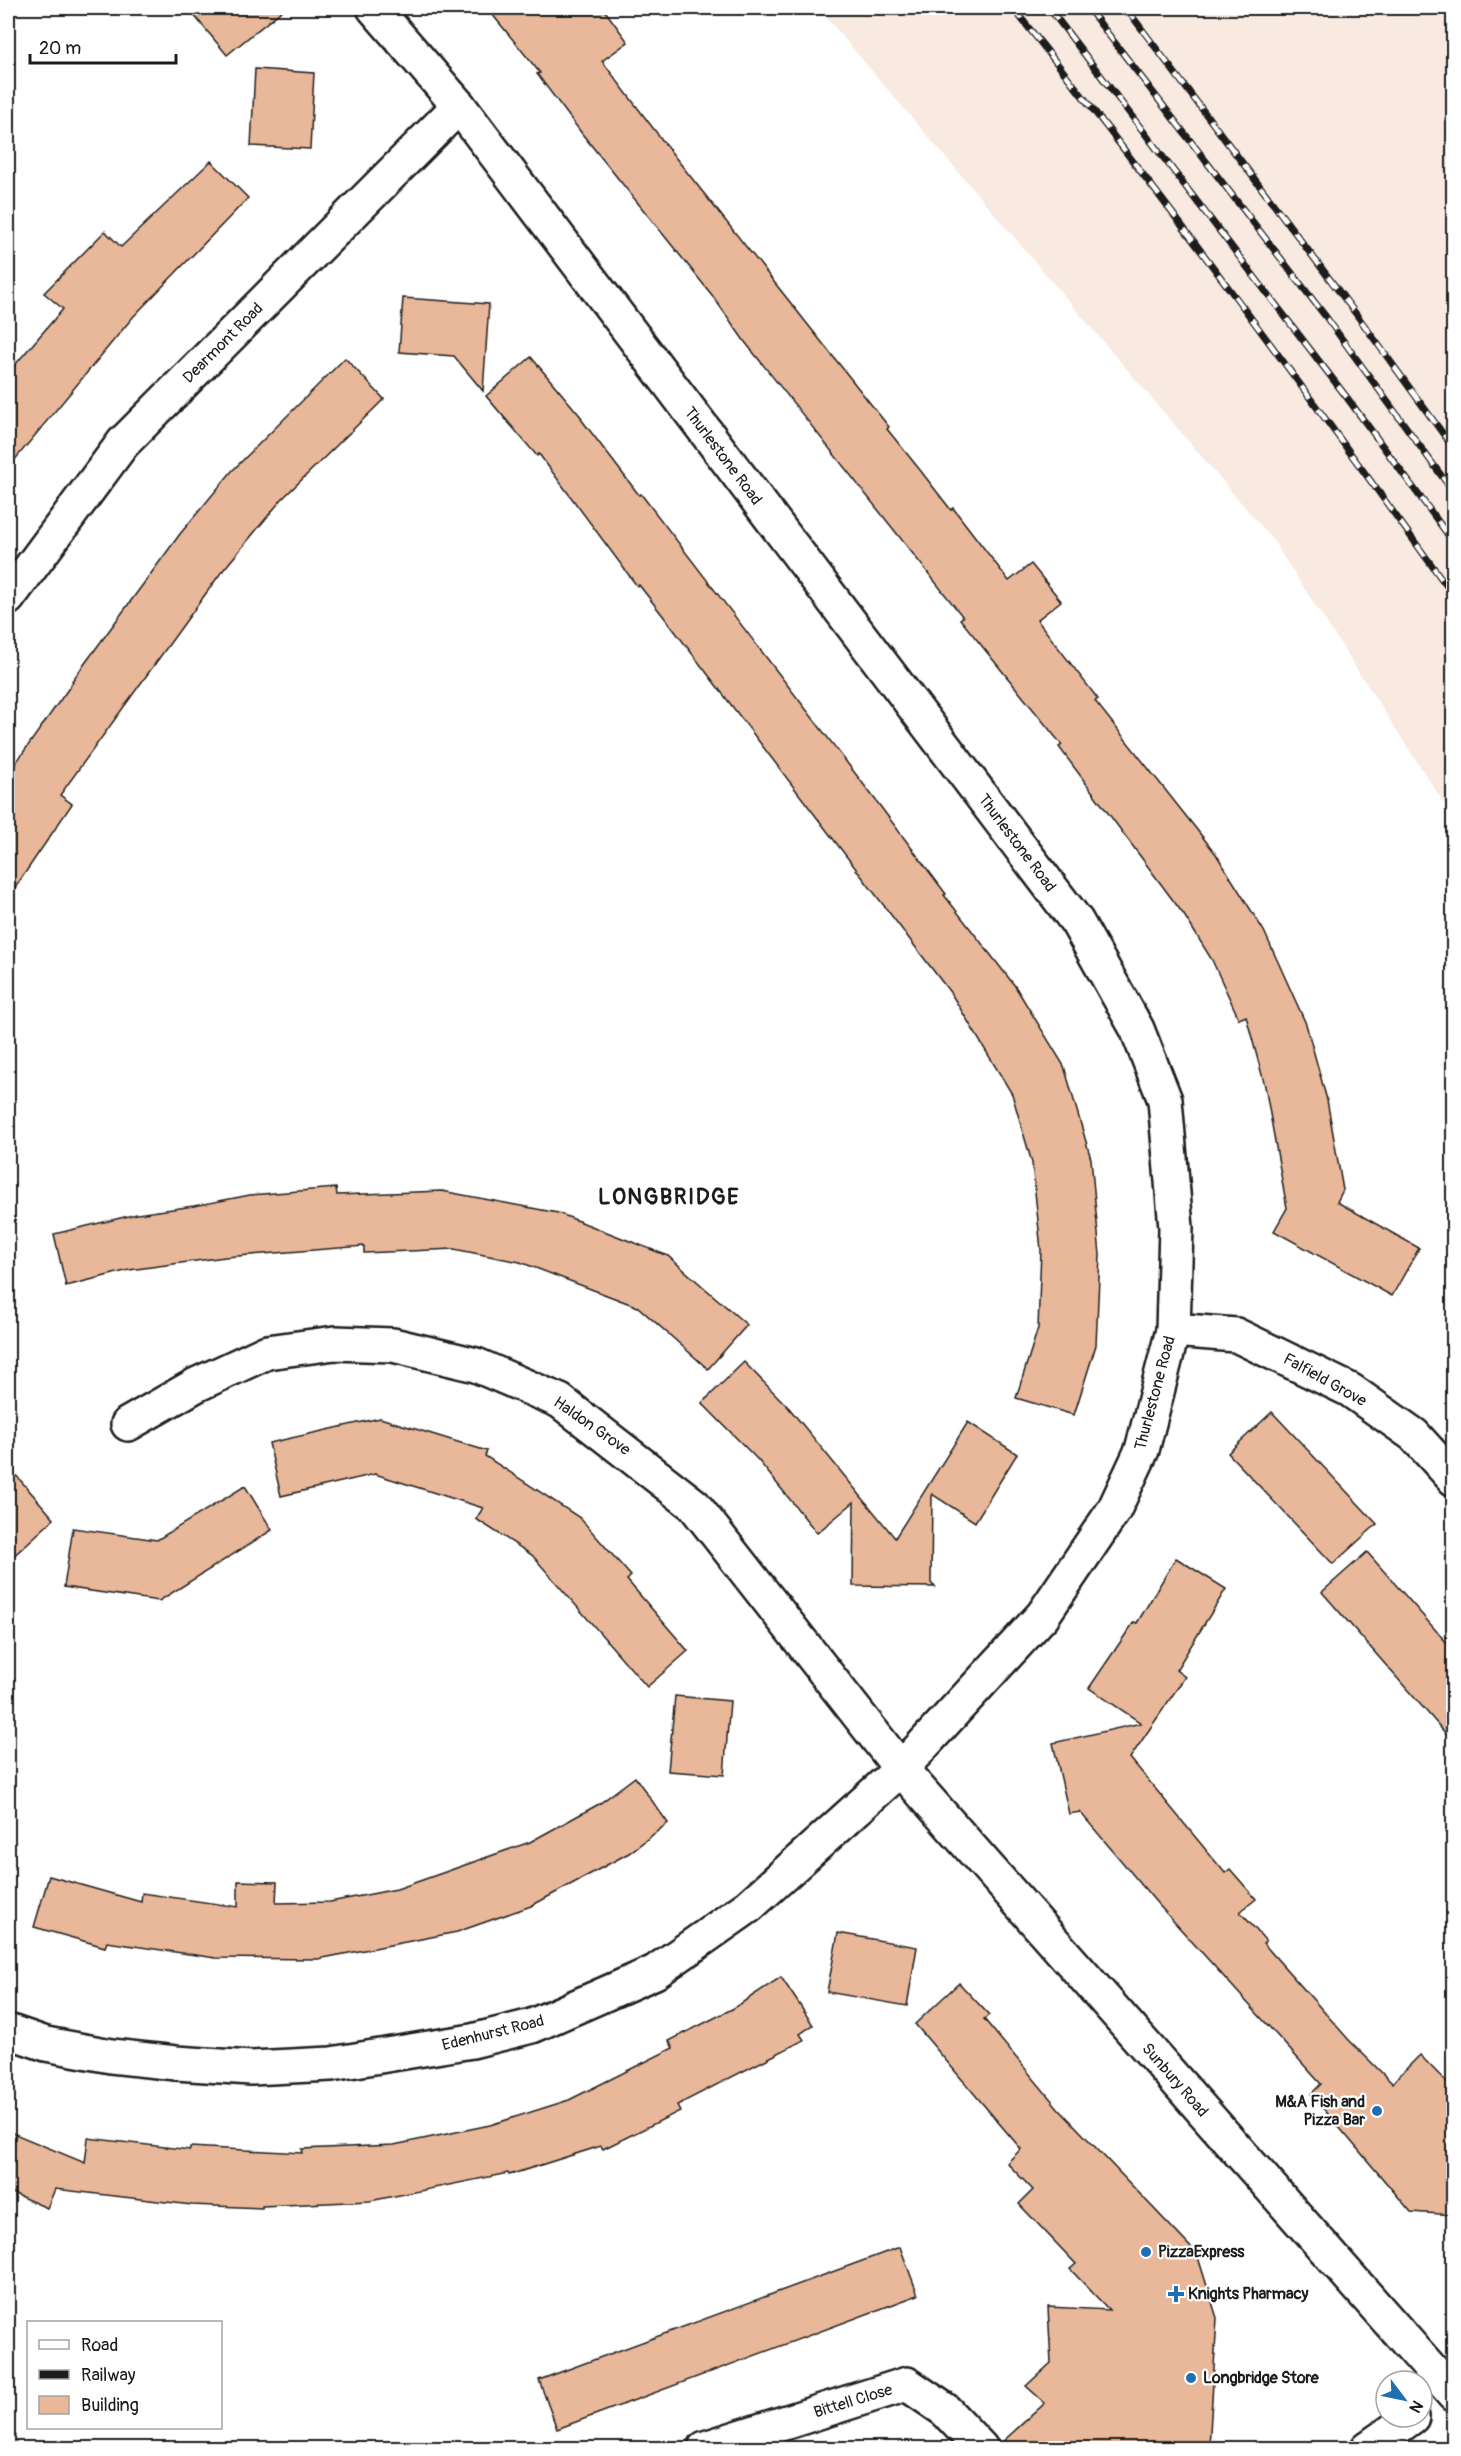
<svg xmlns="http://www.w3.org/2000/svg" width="1461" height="2456" viewBox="0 0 1461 2456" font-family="Pangolin,sans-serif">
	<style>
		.built { fill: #f8eae1 }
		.building { fill: #e9b89a; stroke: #1c1c1c; stroke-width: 1.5 }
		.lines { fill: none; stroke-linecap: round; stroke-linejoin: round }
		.minor-casing { stroke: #1c1c1c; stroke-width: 38 }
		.minor { stroke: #fff; stroke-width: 33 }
		.rail-casing { stroke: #1c1c1c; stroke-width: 7 }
		.rail { stroke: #fff; stroke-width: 4.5; stroke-dasharray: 14; stroke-linecap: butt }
		.poi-dot { fill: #1f6fb2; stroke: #fff; stroke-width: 2 }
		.labels { text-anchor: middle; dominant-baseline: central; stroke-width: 4.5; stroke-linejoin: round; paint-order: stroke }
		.street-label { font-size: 16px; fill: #1c1c1c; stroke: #fff }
		.poi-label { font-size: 16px; font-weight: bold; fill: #1c1c1c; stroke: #fff; text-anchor: start }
		.district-label { font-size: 22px; font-weight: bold; letter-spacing: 1.5px; fill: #1c1c1c; stroke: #fff }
	</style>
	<rect width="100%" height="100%" fill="#fff"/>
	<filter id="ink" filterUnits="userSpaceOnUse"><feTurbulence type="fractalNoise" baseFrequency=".0167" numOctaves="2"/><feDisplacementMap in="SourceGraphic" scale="12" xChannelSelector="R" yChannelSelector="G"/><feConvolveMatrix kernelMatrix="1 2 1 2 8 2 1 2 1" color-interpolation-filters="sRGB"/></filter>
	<g filter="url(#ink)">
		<!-- built -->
		<path class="built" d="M818,8H1453V817L1272,539Z"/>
		<!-- building -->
		<g class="building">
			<path d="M188,8H285L227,55Z"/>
			<path d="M487,8H603L628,42L602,61L675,157L889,427L887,429L920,470L951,510L953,508L1009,581L1031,564L1061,601L1037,620L1098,699L1095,701L1216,854L1264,931L1306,1024L1327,1100L1343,1190L1337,1202L1419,1248L1392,1296L1274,1231L1287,1208L1265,1086L1246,1016L1239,1019L1212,960L1184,915L1059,747L1062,745L960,619L963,617L745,342L712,295L583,135L537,74L540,73Z"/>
			<path d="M255,69L314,73L310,149L251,146Z"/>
			<path d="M211,161L248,198L133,317L8,468V373L63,309L44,293L105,231L121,247Z"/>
			<path d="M403,298L489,304L483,391L454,356L399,352Z"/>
			<path d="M531,357L582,418L581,419L639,495L641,494L874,798L946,894L944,895L1015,986L1064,1066L1091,1159L1100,1255L1096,1345L1074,1415L1016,1398L1038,1328L1041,1250L1032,1163L1012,1094L952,995L671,626L639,585L637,586L539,454L537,456L486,396Z"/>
			<path d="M345,358L384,399L282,499L220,574L60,795L72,804L8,898V774L73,682L72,681L180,534L232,471Z"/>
			<path d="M336,1188L337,1195L442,1191L558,1213L668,1256L747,1325L708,1369L638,1307L520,1262L454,1249L364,1253V1246L225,1257L129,1270L66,1286L54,1234L137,1214L194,1206L250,1195Z"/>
			<path d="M744,1362L789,1408L895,1538L968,1422L1017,1454L975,1522L932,1494L931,1583L935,1587L853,1586L854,1502L817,1533L758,1460L702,1403Z"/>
			<path d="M1272,1412L1377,1524L1333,1564L1228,1453Z"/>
			<path d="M380,1418L487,1451L485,1456L580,1518L631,1576L627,1580L688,1651L647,1687L532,1555L476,1519L483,1508L375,1474L281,1496L269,1443Z"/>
			<path d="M8,1466L54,1519L8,1561Z"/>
			<path d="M245,1486L272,1530L159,1601L64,1587L73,1528L157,1540Z"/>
			<path d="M1367,1552L1454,1651V1743L1322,1592Z"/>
			<path d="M1176,1558L1226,1589L1176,1670L1185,1677L1130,1758L1225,1873L1230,1869L1256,1899L1240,1912L1266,1941L1263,1943L1349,2040L1392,2083L1420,2055L1454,2090V2215L1411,2212L1311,2094L1321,2084L1156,1902L1080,1812L1069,1814L1053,1743L1141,1723L1089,1688L1134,1622L1137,1623Z"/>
			<path d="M675,1696L730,1701L724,1775L668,1771Z"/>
			<path d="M635,1777L668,1823L629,1853L531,1906L457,1932L318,1959L216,1958L107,1942L105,1947L34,1927L49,1876L141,1902L142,1893L238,1907V1881L277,1882L276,1903L330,1902L397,1889L530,1842L599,1804Z"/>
			<path d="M838,1933L917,1947L907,2006L827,1992Z"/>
			<path d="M781,1977L813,2025L800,2034L804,2040L677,2105L680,2111L603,2149L601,2146L509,2175L508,2173L370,2201L262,2206V2208L192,2205L55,2189L47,2208L8,2191V2131L85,2163L88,2138L190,2150V2147L303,2153L302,2149L394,2145L490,2125L569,2100L673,2048L669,2041L734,2008Z"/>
			<path d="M959,1983L989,2015L984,2019L1058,2108L1197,2254L1217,2318L1209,2448H999V2445L1045,2403L1026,2386L1051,2363L1048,2307L1109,2310L1070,2269L1076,2264L1019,2204L1033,2190L1007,2163L1021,2149L915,2024Z"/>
			<path d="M900,2247L918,2295L557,2429L539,2380Z"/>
		</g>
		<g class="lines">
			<!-- minor casing -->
			<g class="minor-casing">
				<g id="minor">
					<path d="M8,598L123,443L459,106"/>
					<path d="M1173,1330L1236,1335L1350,1390L1414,1435L1454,1479"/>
					<path d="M128,1424L196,1385L267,1352L335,1343L393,1345L476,1365L560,1401L694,1505L901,1769L1454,2395"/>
					<path d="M8,2031L46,2044L111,2056L176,2063L251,2068L331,2064L472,2041L532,2026L655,1972L749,1906L901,1769L1043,1615L1114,1510L1142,1450L1173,1330L1176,1228L1165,1100L1137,1029L1077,922L459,106L374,8"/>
					<path d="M705,2448L907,2384L945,2410L981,2448"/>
					<path d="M1368,2448L1412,2417"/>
				</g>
			</g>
			<!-- minor -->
			<use href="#minor" class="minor"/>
			<!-- rail casing -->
			<g class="rail-casing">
				<g id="rail">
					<path d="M1013,8C1166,199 1310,397 1454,596"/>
					<path d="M1049,8L1348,399L1454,543"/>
					<path d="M1088,8L1326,317L1454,493"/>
					<path d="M1126,8L1359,318L1454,449"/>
				</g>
			</g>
			<!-- rail -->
			<use href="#rail" class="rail"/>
		</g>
	</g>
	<!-- markers -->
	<g class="poi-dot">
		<circle cx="1377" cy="2111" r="6"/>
		<circle cx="1146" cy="2252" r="6"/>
		<path d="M1173 2285h6v6h6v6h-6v6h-6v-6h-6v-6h6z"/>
		<circle cx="1191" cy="2378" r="6"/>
	</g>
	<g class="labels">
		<!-- street labels -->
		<g class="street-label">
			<text transform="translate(223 343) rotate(-45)">Dearmont Road</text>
			<text transform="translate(723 456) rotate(53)">Thurlestone Road</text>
			<text transform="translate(1017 843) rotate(53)">Thurlestone Road</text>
			<text transform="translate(1325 1380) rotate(29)">Falfield Grove</text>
			<text transform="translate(1155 1393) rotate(-75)">Thurlestone Road</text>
			<text transform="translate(592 1426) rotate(35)">Haldon Grove</text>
			<text transform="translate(493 2033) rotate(-14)">Edenhurst Road</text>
			<text transform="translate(1175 2080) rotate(49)">Sunbury Road</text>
			<text transform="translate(853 2401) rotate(-17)">Bittell Close</text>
		</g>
		<!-- poi labels -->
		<g class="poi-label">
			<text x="1365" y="2102" text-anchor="end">M&amp;A Fish and<tspan x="1365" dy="18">Pizza Bar</tspan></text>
			<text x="1158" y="2252">PizzaExpress</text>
			<text x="1188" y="2294">Knights Pharmacy</text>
			<text x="1203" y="2378">Longbridge Store</text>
		</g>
		<!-- district labels -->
		<g class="district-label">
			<text x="669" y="1197">LONGBRIDGE</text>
		</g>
	</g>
	<!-- margin -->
	<rect width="1461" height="2456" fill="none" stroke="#fff" stroke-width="30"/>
	<rect x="15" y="15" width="1431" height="2426" fill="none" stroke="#1c1c1c" stroke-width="2" filter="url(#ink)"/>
	<!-- legend -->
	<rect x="27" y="2321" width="195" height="108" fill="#ffffff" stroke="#a4a4a4" stroke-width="1.5"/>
	<rect x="39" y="2340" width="30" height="9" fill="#ffffff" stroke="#a4a4a4" stroke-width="1.5"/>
	<text x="81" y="2351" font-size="18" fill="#1c1c1c">Road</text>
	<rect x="39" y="2370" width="30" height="9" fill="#1c1c1c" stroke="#a4a4a4" stroke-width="1.5"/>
	<text x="81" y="2381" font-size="18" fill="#1c1c1c">Railway</text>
	<rect x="39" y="2396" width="30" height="18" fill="#e9b89a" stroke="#a4a4a4" stroke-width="1.5"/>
	<text x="81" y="2411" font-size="18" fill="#1c1c1c">Building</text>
	<!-- north arrow -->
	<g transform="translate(1404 2399) rotate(122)"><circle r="28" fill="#ffffff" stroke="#a4a4a4" stroke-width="1.5"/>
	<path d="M0-4.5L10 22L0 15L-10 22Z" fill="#1f6fb2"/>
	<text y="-9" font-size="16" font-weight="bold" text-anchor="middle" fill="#1c1c1c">N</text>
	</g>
	<!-- scale -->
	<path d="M30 54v9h146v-9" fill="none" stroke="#1c1c1c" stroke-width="3"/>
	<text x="39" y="54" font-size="18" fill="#1c1c1c" stroke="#ffffff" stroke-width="4.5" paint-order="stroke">20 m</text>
</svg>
